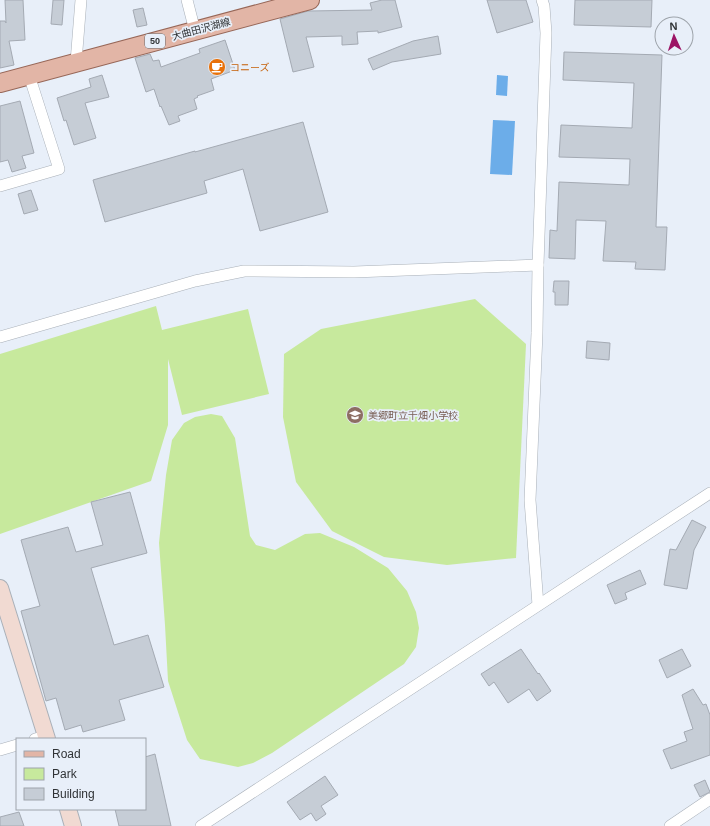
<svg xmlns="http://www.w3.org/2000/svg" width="710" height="826" viewBox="0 0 710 826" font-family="Helvetica,'Noto Sans JP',sans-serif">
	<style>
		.green { fill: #c7e99d }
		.water { fill: #6cade9 }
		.building { fill: #c6cdd6; stroke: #a4aab3 }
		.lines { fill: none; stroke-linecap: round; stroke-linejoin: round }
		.street-casing { stroke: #a9b0b8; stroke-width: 12 }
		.secondary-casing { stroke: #a9b0b8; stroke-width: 18 }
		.primary-casing { stroke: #976758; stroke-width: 20 }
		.street { stroke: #fff; stroke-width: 11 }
		.secondary { stroke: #f1dad2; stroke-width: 16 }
		.primary { stroke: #e2b5a6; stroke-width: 18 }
		.labels { text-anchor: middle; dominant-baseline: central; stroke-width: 3.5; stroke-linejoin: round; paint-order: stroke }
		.shield { fill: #e8eff9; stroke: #676b70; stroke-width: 1 }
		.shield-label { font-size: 9px; font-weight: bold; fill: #303336 }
		.street-label { font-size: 10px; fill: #303336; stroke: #e8eff9 }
		.food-label { font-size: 10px; fill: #c56008; stroke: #e8eff9; text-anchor: start }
		.education-label { font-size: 10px; fill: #785e54; stroke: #e8eff9; text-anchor: start }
	</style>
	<rect width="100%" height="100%" fill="#e8eff9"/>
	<!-- green -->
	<g class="green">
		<path d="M475,299L526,344L516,558L447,565L384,557L332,531L296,482L283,417L284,354L321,329Z"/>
		<path d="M156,306L162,330L248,309L269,394L182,415L168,359V425L151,481L0,534V354Z"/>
		<path d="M211,414L222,416L235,438L250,536L256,545L275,550L305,534L320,533L354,547L388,568L407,591L416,612L419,628L416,647L404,664L272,753L253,763L238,767L200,759L187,740L168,681L165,625L159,543L166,475L172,440L184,423L195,417Z"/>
	</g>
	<!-- water -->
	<g class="water">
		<path d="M497,75L508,76L507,96L496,95Z"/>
		<path d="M493,120L515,121L512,175L490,174Z"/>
	</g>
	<!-- building -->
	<g class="building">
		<path d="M5,0H23L25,40L9,41L14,65L0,68V21H5L6,23Z"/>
		<path d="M53,0H64L62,25L51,24Z"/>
		<path d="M382,0H395L402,27L378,33V31L357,32L358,44L342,45V36L306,37L314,67L293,72L280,19L308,11L372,10L370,3Z"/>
		<path d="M487,0H526L533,22L497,33Z"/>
		<path d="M575,0H652L651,27L574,25Z"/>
		<path d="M143,8L147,25L137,27L133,10Z"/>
		<path d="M438,36L441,54L392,62L373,70L368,59L413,41Z"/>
		<path d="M225,40L235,70L211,79L214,90L197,96L198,97L194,99L197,109L178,116L180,121L169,125L161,106L160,107L154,89L146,92L135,58L150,54L153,61L159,60L161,67L200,53L199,49Z"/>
		<path d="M564,52L662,55L656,227H667L665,270L635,269L636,262L603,261L606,221L576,220L575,259L549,258L550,230L557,231L559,182L629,185L630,159L559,157L561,125L632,128L634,83L563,80Z"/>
		<path d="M102,75L109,97L85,103L96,138L74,145L66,120L64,121L57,98L91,87L89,79Z"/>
		<path d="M20,101L34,153L22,156L26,168L12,172L8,160L0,162V106Z"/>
		<path d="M303,122L328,212L260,231L243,169L204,181L207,193L105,222L93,180L195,151V152Z"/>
		<path d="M31,190L38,210L24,214L18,194Z"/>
		<path d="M554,281H569L568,305H555V292H553Z"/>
		<path d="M587,341L610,343L609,360L586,358Z"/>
		<path d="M130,492L147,553L91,568L114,645L148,635L164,687L119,700L125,720L83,732L81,725L65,730L56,698L46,701L21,611L40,606L21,540L68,527L76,552L103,545L91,502Z"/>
		<path d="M692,520L706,527L694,550L687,589L664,585L670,549L676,550Z"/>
		<path d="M640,570L646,584L625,593L627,599L615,604L607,585Z"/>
		<path d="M521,649L538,674L539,673L551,691L537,701L529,689L508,703L494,682L489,686L481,674Z"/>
		<path d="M682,649L691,666L667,678L659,660Z"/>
		<path d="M693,689L703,705L706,704L710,715V755L671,769L663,750L687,741L684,732L693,729L682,695Z"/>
		<path d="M155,754L171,826H119L115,809H145V757Z"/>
		<path d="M325,776L338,795L321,806L326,814L316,821L311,813L300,820L287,802Z"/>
		<path d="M705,780L710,792L700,797L694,785Z"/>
		<path d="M19,812L24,826H0V817Z"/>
	</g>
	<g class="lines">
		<!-- street casing -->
		<g class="street-casing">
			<g id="street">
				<path d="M187,0L195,31"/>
				<path d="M76,62L81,0"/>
				<path d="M0,186L59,169L29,75"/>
				<path d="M0,337L195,281L244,271L354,272L538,265"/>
				<path d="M538,605L530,500L537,333L538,265L546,33L544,6L542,0"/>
				<path d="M35,739L46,736"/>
				<path d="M0,750L17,745"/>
				<path d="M201,826L710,493"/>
				<path d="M670,826L710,799"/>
			</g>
		</g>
		<!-- secondary casing -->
		<g class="secondary-casing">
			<g id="secondary">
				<path d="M0,588L47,739"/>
				<path d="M68,809L73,826"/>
			</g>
		</g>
		<!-- primary casing -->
		<g class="primary-casing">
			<path id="primary" d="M0,83L310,0"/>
		</g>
		<!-- street -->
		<use href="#street" class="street"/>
		<!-- secondary -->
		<use href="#secondary" class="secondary"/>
		<!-- primary -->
		<use href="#primary" class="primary"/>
	</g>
	<!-- icons -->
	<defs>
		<g id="cafe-disc" transform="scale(0.9)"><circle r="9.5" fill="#e8710a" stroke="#e8eff9"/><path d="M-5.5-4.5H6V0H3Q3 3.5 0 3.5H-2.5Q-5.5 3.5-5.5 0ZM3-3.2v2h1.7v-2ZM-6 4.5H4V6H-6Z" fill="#fff"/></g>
		<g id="school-disc" transform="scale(0.9)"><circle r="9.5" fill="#8d6e63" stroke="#e8eff9"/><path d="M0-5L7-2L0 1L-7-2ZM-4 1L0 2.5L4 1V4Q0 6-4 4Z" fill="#fff"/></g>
	</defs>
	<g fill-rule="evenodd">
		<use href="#cafe-disc" x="217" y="67"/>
		<use href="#school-disc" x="355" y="415"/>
	</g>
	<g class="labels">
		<!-- shield labels -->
		<rect class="shield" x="145" y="34" width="20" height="14" rx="3"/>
		<g class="shield-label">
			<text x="155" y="41">50</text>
		</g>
		<!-- street labels -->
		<g class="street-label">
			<text transform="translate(201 29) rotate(-15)">大曲田沢湖線</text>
		</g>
		<!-- food labels -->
		<g class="food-label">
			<text x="230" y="67">コニーズ</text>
		</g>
		<!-- education labels -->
		<g class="education-label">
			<text x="368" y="415">美郷町立千畑小学校</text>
		</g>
	</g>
	<!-- legend -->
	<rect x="16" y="738" width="130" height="72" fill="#e8eff9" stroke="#9ea4ab"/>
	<rect x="24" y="751" width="20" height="6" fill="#e2b5a6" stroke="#9ea4ab"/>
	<text x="52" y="758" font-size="12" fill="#303336">Road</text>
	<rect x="24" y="768" width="20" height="12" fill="#c7e99d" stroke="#9ea4ab"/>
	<text x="52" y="778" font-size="12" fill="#303336">Park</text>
	<rect x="24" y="788" width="20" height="12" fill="#c6cdd6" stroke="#9ea4ab"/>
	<text x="52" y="798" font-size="12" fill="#303336">Building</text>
	<!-- north arrow -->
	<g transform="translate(674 36) rotate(357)"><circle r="19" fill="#e8eff9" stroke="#9ea4ab"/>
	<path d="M0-3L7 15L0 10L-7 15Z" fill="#9c1465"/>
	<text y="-6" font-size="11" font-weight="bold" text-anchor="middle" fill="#303336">N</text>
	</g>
</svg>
